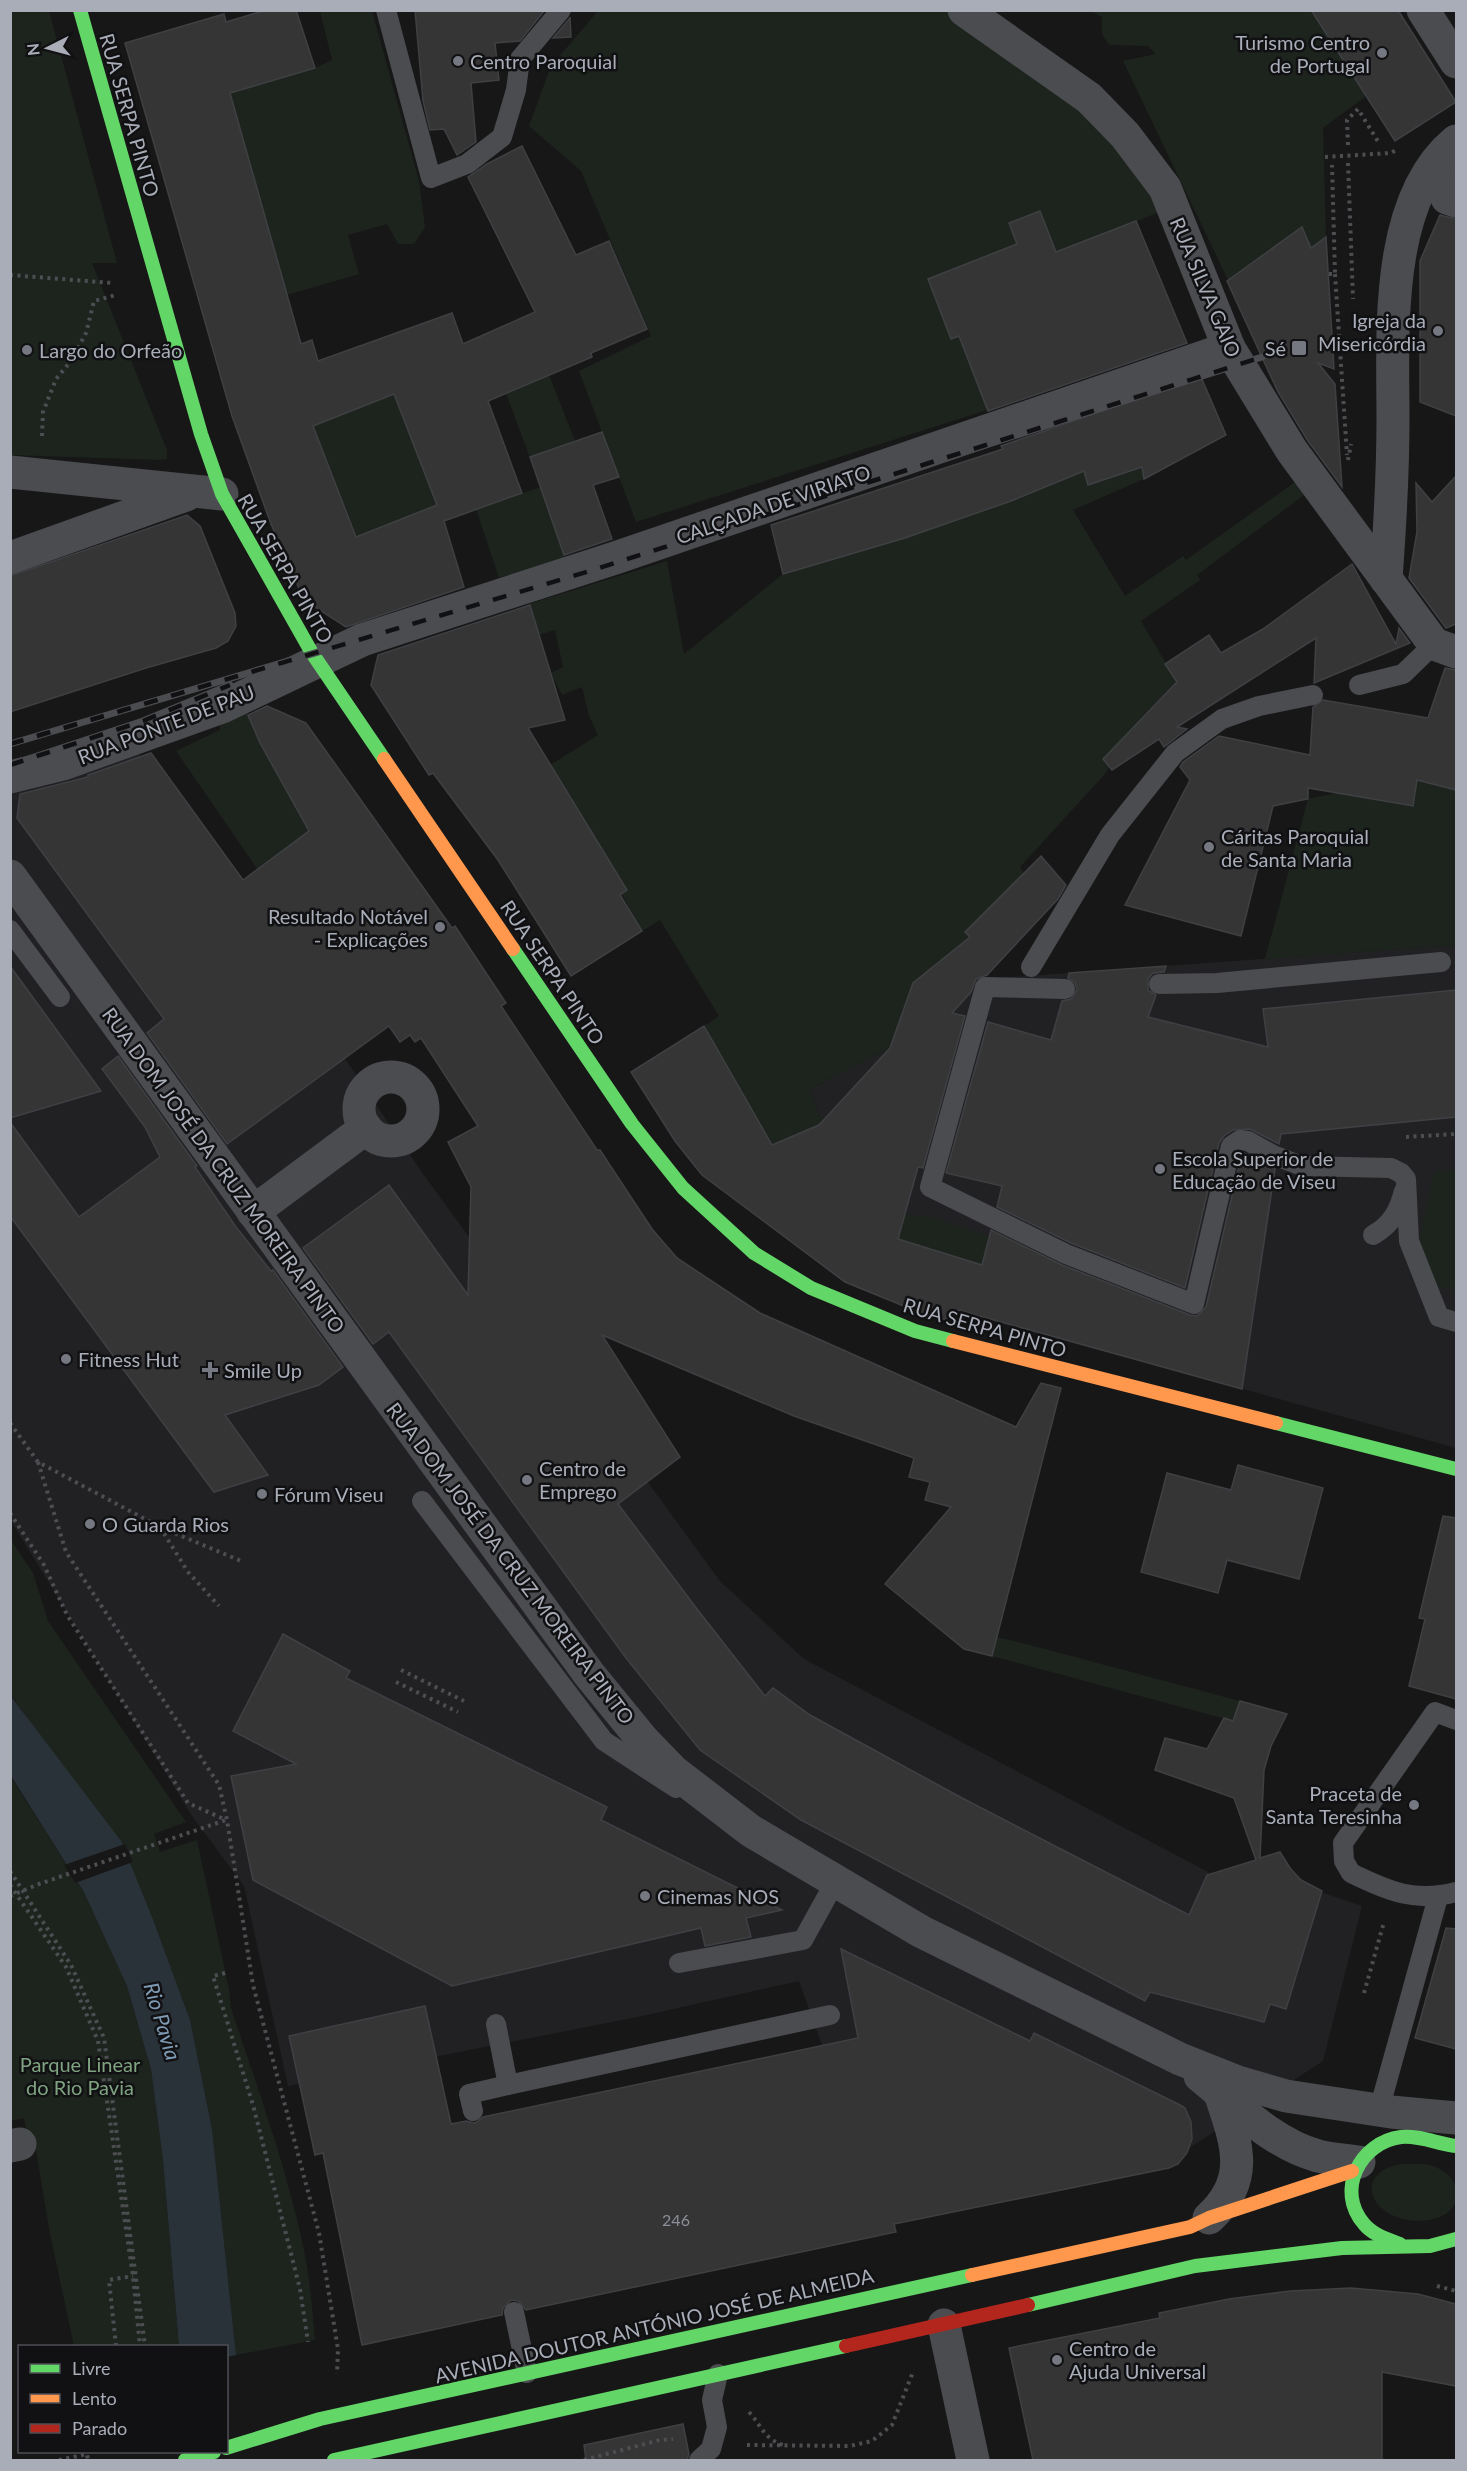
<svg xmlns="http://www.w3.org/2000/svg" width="1467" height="2471" viewBox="0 0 1467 2471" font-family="Lato,sans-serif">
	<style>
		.built { fill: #212123 }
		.green { fill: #1d241e }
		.water { fill: #2a3239 }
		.pier { fill: #171717 }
		.building { fill: #353536; stroke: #3f4043; stroke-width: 1.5; fill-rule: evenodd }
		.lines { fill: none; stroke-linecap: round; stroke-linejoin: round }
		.path { stroke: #4d4e52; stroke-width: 4; stroke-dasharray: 3 4.5; stroke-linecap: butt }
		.lane { stroke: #4b4c50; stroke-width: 20 }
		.street { stroke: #4b4c50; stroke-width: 33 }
		.fast { stroke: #63d668; stroke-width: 14 }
		.slow { stroke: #ff974d; stroke-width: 14 }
		.jam { stroke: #b3261e; stroke-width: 14 }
		.rail-casing { stroke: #4b4c4f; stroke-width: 7 }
		.rail { stroke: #111113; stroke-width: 4.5; stroke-dasharray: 14; stroke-linecap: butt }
		.poi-dot { fill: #757880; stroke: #111113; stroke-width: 2 }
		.labels { text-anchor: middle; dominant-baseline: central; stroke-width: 5; stroke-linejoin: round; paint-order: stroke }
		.number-label { font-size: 16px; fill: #8b8f98 }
		.poi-label { font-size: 20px; fill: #a8adb8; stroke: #111113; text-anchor: start }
		.street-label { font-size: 20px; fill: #a8adb8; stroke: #111113 }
		.park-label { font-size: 20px; fill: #7fa381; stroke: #111113 }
		.water-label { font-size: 21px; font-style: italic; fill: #7f9bb3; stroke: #111113 }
	</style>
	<rect width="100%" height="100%" fill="#171717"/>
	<!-- built -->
	<g class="built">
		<path d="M136,749L421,1171L720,1581L804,1659L1212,1874L1280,1878L1362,1906L1323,2061L1166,2163L885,2221L799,1981L642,2016L288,2086L244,1886L192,1816L11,1521V785Z"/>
		<path d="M1456,945V1448L1196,1376L1212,1332L989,1236L873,1212L820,1118L810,1089L890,1048L897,1028L910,1031L922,972L970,980Z"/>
	</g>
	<!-- green -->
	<g class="green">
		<path d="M11,10L49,11L117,263H92L167,450V459L161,460L11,455Z"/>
		<path d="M320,11H372L419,181L425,227L414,244H398L387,224L348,235L359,274L287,295L226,77L245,88L315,68L332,60Z"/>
		<path d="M598,11H945L1035,71L1081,108L1136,165L1160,212L1056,252L1040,211L1019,249L958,267L928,279L951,339L959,336L987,410L636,522L579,371L651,336L581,171L529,126L551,66Z"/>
		<path d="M1091,11H1311L1366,96L1323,128L1326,238L1311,248L1301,227L1228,280L1123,61L1156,54L1148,46L1109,45L1102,34V17Z"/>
		<path d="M443,375L437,505L357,537L313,426Z"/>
		<path d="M549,375L575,441L530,458L506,393Z"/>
		<path d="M1139,456L1144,479L1073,510L1125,596L1183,556L1186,560L1295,482L1304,495L1197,575L1200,580L1141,621L1177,682L1142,718L1104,775L1020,867L1024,873L965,931L970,937L926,973L922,972L910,1031L897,1028L890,1048L810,1089L820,1118L854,1125L873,1212L928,1216L989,1236L982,1265L889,1300L852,1189L804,1131L764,1148L752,1110L704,1026L719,1016L660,920L642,931L550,765L598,735L589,716L582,687L562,695L551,673L563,667L555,630L539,635L529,604L667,561L684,654L783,574L905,538L1022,497L1084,471L1089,485L1109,478Z"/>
		<path d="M541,487L565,557L499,578L476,509Z"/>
		<path d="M246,709L259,742L309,832L258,870L176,751L220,730V720Z"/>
		<path d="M1417,780L1456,790V945L1265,959L1308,799L1336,793L1413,806Z"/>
		<path d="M1452,1169L1456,1170V1290L1437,1286L1418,1245L1434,1172Z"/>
		<path d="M10,1538L33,1573L48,1621L186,1822L154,1834L160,1852L197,1840L229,1989L231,2008C256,2083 283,2158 301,2236C309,2270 312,2305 315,2340L236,2355L212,2129L190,2020L154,1922L27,1717L11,1695Z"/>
		<path d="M997,1637L1030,1645L1240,1701L1233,1721L992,1656Z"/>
		<path d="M10,1776L86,1895L127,1986L151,2069L163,2160L179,2346H74L50,2234L33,2132L27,2133L24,2118L11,2121Z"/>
		<path d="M1402,2164C1411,2164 1421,2163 1430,2165C1446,2169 1463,2185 1455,2203C1451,2213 1440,2218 1429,2220C1374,2228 1347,2173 1402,2164Z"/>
	</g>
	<!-- water -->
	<path class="water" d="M10,1695L121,1841L154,1922L190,2020L212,2129L236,2355L227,2357L226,2346H179L163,2160L151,2069L127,1986L84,1892L11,1776Z"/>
	<!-- pier -->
	<path class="pier" d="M125,1844L133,1862L75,1883L64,1865Z"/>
	<!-- building -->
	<g class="building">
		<path d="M266,10H296L315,68L230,93L301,344L312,340L318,361L452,313L463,344L535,312L468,177L487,164L522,146L576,255L609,241L647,329L591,353L592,357L488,401L522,493L444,521L464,587L346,627L304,600L271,524L232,416L125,43L224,14L226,22ZM394,394L437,505L356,537L313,426Z"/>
		<path d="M415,10H545L520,41L495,43L499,80L471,83L476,142L457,155L444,129L430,130L423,101Z"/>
		<path d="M1311,10H1398L1456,102L1395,141Z"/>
		<path d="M570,17L571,37L553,38L570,18Z"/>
		<path d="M1040,211L1056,252L1136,221L1187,343L988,411L959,336L951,339L928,279L1017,244L1009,223Z"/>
		<path d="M1440,215L1456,219V416L1420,402V261Z"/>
		<path d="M1302,227L1311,248L1326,237L1334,369L1318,363L1335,384L1342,487L1308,441L1278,392L1227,281Z"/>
		<path d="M1201,377L1226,435L1144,479L1142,467L1088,485L1084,471L1011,501L905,538L783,574L771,525L1003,449L1001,446Z"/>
		<path d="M602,432L619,477L593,485L612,539L564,555L530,457Z"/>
		<path d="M1456,476V624L1446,628L1409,578L1417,532L1416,483L1432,502Z"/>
		<path d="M187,515L200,526L235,613L236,626L228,641L216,648L146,668L10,712V576Z"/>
		<path d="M1352,564L1396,644L1399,628L1410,643L1314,683L1316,638L1177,727L1187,729L1164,747L1159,739L1112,770L1103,759L1177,682L1165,664L1209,635L1221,653L1263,629Z"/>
		<path d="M530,605L565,720L528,728L627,890L620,895L642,931L571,976L498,860L433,773L429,775L371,685L378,655Z"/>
		<path d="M1445,668L1456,670V790L1417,780L1413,806L1308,788V799L1273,806L1241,936L1125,905L1190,780L1180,767L1183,762L1219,736L1310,755L1313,707L1323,700L1428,718Z"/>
		<path d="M267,706L306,723L452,928L455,926L506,1003L501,1006L597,1150H600L652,1229L677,1258L760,1313L1016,1427L1041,1383L1061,1388L992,1656L964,1649L885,1584L951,1507L925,1500L930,1482L909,1477L914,1458L794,1416L602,1335L680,1457L618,1504L697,1609L765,1696L773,1688L810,1715L962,1798L1189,1915L1207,1875L1256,1860L1234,1798L1155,1770L1165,1738L1207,1749L1224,1718L1233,1721L1240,1701L1287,1714L1271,1746L1264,1770L1260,1858L1280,1852L1290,1868L1301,1880L1322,1891L1286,2009L1270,2004L1264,2022L1150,1992L1145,2001L801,1820L700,1750L626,1658L389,1332L373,1344L303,1248L389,1185L468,1295L471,1187L448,1142L478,1126L421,1038L415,1042L410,1035L400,1042L389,1026L227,1144L147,1033L164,1019L17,818L20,794L88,777V775L151,753L243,880L309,831L260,743L248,715Z"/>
		<path d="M1041,856L1066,885L1058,899L987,975L976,979L971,992L952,1013L965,1016L923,1168L918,1167L898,1239L982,1265L991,1230L1062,1265L1190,1315L1197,1316L1206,1307L1242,1153H1244L1275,1169L1242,1389L958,1310L955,1322L921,1313L845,1282L702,1175L675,1141L631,1072L704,1026L772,1145L819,1125L890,1048L913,983L970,937L965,932Z"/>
		<path d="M10,966L101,1091L10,1118Z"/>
		<path d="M1166,966L1164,972L1153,973L1148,979V990L1156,995L1148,1017L1268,1047L1263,1009L1456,990V1117L1281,1134L1279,1144L1250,1129L1233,1130L1224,1136L1219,1143L1185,1288L1071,1243L997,1207L1002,1186L946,1173L988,1022L1051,1040L1062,1001L1071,999L1077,990L1075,983L1068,978L1069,973Z"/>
		<path d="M118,1056L197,1166L195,1167L236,1227L271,1271L273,1270L343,1367L319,1385L225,1415L268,1475L214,1492L10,1216V1122L79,1217L160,1157L145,1127L102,1069Z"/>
		<path d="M1238,1465L1323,1488L1299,1579L1227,1560L1218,1593L1141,1572L1167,1473L1231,1490Z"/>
		<path d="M1443,1516L1456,1518V1699L1409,1686L1425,1619L1419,1618Z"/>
		<path d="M283,1634L350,1671L346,1678L607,1807L601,1820L782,1910L746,1918L751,1937L705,1946L701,1928L452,1986L253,1880L231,1776L296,1764L233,1731Z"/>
		<path d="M1446,1928L1456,1929V2049L1415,2038Z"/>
		<path d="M841,1949L1030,2041L1034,2033L1180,2105L1185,2108L1191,2122L1192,2139L1187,2153L1178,2164L1169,2168L894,2224L896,2232L526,2310L518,2301L511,2300L503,2308L502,2315L362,2345L323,2153L315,2155L289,2036L425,2006L451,2124L466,2121L475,2123L483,2117L858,2038Z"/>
		<path d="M1351,2288L1418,2294L1456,2304V2386L1382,2372V2460H1033L1009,2348L1160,2318L1159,2313L1229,2299L1290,2291Z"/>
		<path d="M683,2424L689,2454L687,2460H586L584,2445Z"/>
	</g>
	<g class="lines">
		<!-- path -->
		<g class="path">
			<path d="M1348,145L1347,120L1358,109L1379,143"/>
			<path d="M1325,157L1391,153L1396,150"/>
			<path d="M1348,163L1353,299"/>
			<path d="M1329,274H1335L1332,165"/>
			<path d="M1335,274L1347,455"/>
			<path d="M10,275L112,283"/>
			<path d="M42,436L43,412L56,379L71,361L86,333L94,301L116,295"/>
			<path d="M1348,460L1351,444"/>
			<path d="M1406,1137L1456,1134"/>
			<path d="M10,1423L38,1462L160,1527L241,1561"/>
			<path d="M38,1462L66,1552L219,1785L227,1820L253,1985L319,2233L338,2349L337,2374"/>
			<path d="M10,1513L44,1565L67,1615L188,1803L226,1820"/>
			<path d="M160,1527L188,1572L219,1606"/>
			<path d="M401,1670L464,1701"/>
			<path d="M396,1682L458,1712"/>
			<path d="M10,1871L71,1965L104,2038L145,2346"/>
			<path d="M10,1885L66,1967L98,2041L133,2276L140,2346"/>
			<path d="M10,1896L39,1884L226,1820"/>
			<path d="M225,1973L213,1976L253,2105L300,2289L308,2342"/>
			<path d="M1364,1993L1384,1922"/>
			<path d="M1437,2286L1456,2291"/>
			<path d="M116,2346L109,2280L133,2276"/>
			<path d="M749,2412C761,2425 764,2439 783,2445"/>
			<path d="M747,2445L850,2446L872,2441L892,2425L913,2372"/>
			<path d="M59,2460L87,2454L88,2460"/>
			<path d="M584,2460L660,2440L673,2439"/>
		</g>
		<!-- lane -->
		<g class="lane">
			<path d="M386,10L431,178L467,164L502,137L516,90L520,59L561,10"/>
			<path d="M1359,685L1403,674L1434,644"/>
			<path d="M10,930L60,997"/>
			<path d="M1031,967L1110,835L1175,753L1222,719L1259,706L1313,695"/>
			<path d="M1159,984L1217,983L1441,962"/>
			<path d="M1065,989L985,987L930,1187L1066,1254L1194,1304L1231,1146L1240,1140L1248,1141L1273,1155L1302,1166L1391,1168L1401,1173L1406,1179L1409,1241L1439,1317L1456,1322"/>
			<path d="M1373,1235C1391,1225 1399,1211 1404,1191"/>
			<path d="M422,1501L604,1741L676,1788"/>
			<path d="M1456,1720L1435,1712L1343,1843L1344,1861L1351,1873C1388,1891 1415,1903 1456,1892"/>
			<path d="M679,1963L803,1940L835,1882"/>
			<path d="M496,2024L508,2085L830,2015"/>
			<path d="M1379,2110L1438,1897"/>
			<path d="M473,2111L469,2094L508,2085"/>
			<path d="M514,2312L527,2373"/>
			<path d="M699,2460L711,2449L717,2427L712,2400L718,2374"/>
		</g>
		<!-- street -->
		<g class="street">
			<path d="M964,10L1089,98L1125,135L1165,188L1229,348L1292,451L1434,644L1456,652"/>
			<path d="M1423,10L1456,62"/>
			<path d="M1456,174L1447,198L1456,201"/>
			<path d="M10,472L222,494"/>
			<path d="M10,558L186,495"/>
			<path d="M1386,579C1390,525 1393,472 1393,418C1393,334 1384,200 1456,141"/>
			<path d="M10,777L63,764L222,707L362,640L618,557L1229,348"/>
			<path d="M10,876L589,1674L643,1740L673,1771L751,1831L922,1932L1180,2059L1238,2082L1286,2096L1391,2112L1456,2118"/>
			<circle cx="391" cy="1109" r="32"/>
			<path d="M253,1212L366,1128"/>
			<path d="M1200,2076C1236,2105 1271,2143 1318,2156C1331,2159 1345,2160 1359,2162"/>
			<path d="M10,2146L20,2144"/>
			<path d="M1209,2218C1252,2179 1236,2142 1220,2093"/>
			<path d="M944,2325L973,2460"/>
		</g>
		<!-- fast -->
		<g class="fast">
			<path d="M80,10L201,434L222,494L312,653L384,759"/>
			<path d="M513,949L632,1124L683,1188L754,1253L811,1288L915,1331L953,1341"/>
			<path d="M1276,1423L1456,1469"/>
			<path d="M1400,2244C1387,2239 1373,2235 1364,2224C1335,2191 1360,2142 1401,2137C1419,2135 1438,2144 1456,2146"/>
			<path d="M1028,2305L1195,2266L1342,2248L1430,2246L1456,2239"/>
			<path d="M226,2448L320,2419L972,2275"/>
			<path d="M185,2460L214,2452"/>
			<path d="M334,2460L846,2346"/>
		</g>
		<!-- slow -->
		<g class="slow">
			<path d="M384,759L513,949"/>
			<path d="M953,1341L1276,1423"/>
			<path d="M972,2275L1190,2227L1209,2218L1352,2171"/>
		</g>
		<!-- jam -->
		<path class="jam" d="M846,2346L1028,2305"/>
		<!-- rail casing -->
		<g class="rail-casing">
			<g id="rail">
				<path d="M10,744L593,570L1262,357"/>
				<path d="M10,765L143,721L230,685"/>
			</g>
		</g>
		<!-- rail -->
		<use href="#rail" class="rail"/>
	</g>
	<!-- markers -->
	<g class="poi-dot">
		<circle cx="1382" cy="53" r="6"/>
		<circle cx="458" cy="61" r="6"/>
		<circle cx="1438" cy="331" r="6"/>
		<rect x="1291" y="340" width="16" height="16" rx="3"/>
		<circle cx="27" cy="350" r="6"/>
		<circle cx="1209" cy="847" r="6"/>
		<circle cx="440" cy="927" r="6"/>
		<circle cx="1160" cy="1169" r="6"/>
		<circle cx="66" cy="1359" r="6"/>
		<path d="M207 1361h6v6h6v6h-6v6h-6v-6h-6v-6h6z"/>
		<circle cx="527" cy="1480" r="6"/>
		<circle cx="262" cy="1494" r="6"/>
		<circle cx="90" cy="1524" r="6"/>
		<circle cx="1414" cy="1805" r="6"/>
		<circle cx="645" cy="1896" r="6"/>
		<circle cx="1057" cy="2360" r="6"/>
	</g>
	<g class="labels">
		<!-- number labels -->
		<g class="number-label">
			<text x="676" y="2219">246</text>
		</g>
		<!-- poi labels -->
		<g class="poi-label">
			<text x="1370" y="42" text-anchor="end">Turismo Centro<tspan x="1370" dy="23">de Portugal</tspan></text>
			<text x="470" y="61">Centro Paroquial</text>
			<text x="1426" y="320" text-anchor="end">Igreja da<tspan x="1426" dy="23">Misericórdia</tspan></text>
			<text x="1286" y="348" text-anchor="end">Sé</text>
			<text x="39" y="350">Largo do Orfeão</text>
			<text x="1221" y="836">Cáritas Paroquial<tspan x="1221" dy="23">de Santa Maria</tspan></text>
			<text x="428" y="916" text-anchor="end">Resultado Notável<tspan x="428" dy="23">- Explicações</tspan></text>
			<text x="1172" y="1158">Escola Superior de<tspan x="1172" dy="23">Educação de Viseu</tspan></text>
			<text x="78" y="1359">Fitness Hut</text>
			<text x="224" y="1370">Smile Up</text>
			<text x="539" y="1468">Centro de<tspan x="539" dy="23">Emprego</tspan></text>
			<text x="274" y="1494">Fórum Viseu</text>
			<text x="102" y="1524">O Guarda Rios</text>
			<text x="1402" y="1793" text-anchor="end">Praceta de<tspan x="1402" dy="23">Santa Teresinha</tspan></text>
			<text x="657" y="1896">Cinemas NOS</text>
			<text x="1069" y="2348">Centro de<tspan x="1069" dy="23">Ajuda Universal</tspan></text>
		</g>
		<!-- street labels -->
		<g class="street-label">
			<text transform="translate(130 115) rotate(74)">RUA SERPA PINTO</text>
			<text transform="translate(1206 287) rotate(67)">RUA SILVA GAIO</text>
			<text transform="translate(773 504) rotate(-19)">CALÇADA DE VIRIATO</text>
			<text transform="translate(286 568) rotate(60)">RUA SERPA PINTO</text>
			<text transform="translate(166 724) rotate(-21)">RUA PONTE DE PAU</text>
			<text transform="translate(553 972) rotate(56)">RUA SERPA PINTO</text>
			<text transform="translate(224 1170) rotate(54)">RUA DOM JOSÉ DA CRUZ MOREIRA PINTO</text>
			<text transform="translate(985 1327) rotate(16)">RUA SERPA PINTO</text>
			<text transform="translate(511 1563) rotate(53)">RUA DOM JOSÉ DA CRUZ MOREIRA PINTO</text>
			<text transform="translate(654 2325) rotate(-13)">AVENIDA DOUTOR ANTÓNIO JOSÉ DE ALMEIDA</text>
		</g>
		<!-- park labels -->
		<g class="park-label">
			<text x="80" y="2064">Parque Linear<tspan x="80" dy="23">do Rio Pavia</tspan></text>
		</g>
		<!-- water labels -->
		<g class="water-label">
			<text transform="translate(163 2021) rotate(73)">Rio Pavia</text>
		</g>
	</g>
	<!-- border -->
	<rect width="1467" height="2471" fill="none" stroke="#a8adb8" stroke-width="24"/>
	<!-- legend -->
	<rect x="18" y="2345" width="210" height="108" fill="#111113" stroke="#4d4f55" stroke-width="1.5"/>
	<rect x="30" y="2364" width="30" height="9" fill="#63d668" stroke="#4d4f55" stroke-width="1.5"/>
	<text x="72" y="2375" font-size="18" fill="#a8adb8">Livre</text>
	<rect x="30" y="2394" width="30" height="9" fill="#ff974d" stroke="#4d4f55" stroke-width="1.5"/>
	<text x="72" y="2405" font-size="18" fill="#a8adb8">Lento</text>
	<rect x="30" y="2424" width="30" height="9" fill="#b3261e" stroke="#4d4f55" stroke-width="1.5"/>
	<text x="72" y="2435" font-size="18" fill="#a8adb8">Parado</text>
	<!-- north arrow -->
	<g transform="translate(48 48) rotate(264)" stroke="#111113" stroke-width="4.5" paint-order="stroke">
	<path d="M0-4.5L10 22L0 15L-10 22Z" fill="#a8adb8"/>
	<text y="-9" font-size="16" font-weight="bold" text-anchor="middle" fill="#a8adb8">N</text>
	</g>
</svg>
